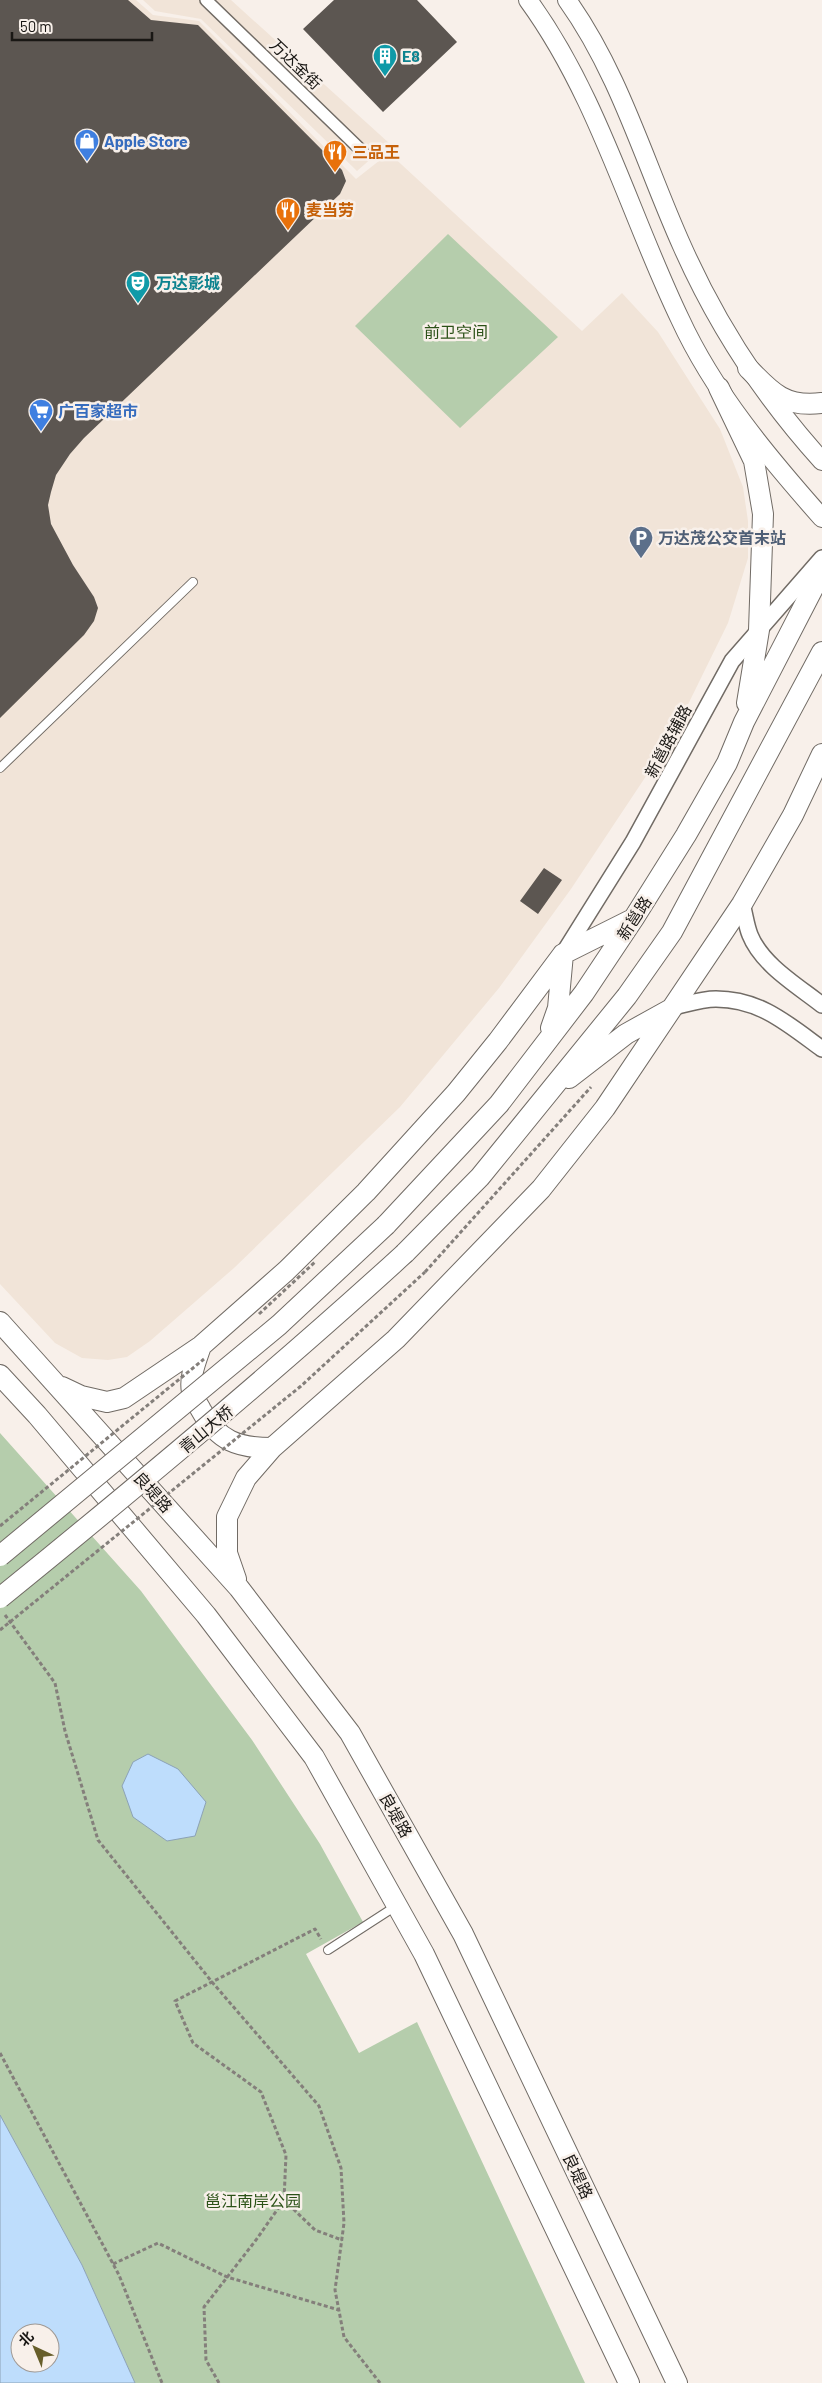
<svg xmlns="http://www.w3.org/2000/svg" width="822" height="2383" font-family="Barlow,'Noto Sans SC',sans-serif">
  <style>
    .built { fill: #f1e4d8 }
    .green { fill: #b5cdac }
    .water { fill: #beddfc; stroke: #8ca2b6; fill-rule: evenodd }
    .building { fill: #5c5651 }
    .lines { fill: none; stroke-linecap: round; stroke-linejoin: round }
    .service-casing { stroke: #716b65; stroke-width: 10 }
    .pedestrian-casing { stroke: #716b65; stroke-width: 14 }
    .minor-casing { stroke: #716b65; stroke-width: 18 }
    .tertiary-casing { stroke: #716b65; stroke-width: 20 }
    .secondary-casing { stroke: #716b65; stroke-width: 22 }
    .path { stroke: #847f7b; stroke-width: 3; stroke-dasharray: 4 2.5; stroke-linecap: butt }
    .service { stroke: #fff; stroke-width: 8 }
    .pedestrian { stroke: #fff; stroke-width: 11 }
    .minor { stroke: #fff; stroke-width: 15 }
    .tertiary { stroke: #fff; stroke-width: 18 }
    .secondary { stroke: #fff; stroke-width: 20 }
    .secondary-bridge-casing { stroke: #716b65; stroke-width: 22; stroke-linecap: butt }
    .path-bridge { stroke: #847f7b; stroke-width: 3; stroke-dasharray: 4 2.5; stroke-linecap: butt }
    .secondary-bridge { stroke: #fff; stroke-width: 20 }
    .labels { text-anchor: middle; stroke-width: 5; stroke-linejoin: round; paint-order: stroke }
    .culture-label { font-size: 16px; font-weight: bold; fill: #0d838f; stroke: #f8f0ea; text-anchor: start }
    .street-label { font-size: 16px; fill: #191714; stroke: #f8f0ea }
    .shop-label { font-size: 16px; font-weight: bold; fill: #366cbe; stroke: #f8f0ea; text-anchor: start }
    .food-label { font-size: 16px; font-weight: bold; fill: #c56008; stroke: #f8f0ea; text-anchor: start }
    .park-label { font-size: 16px; fill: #2b5117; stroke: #f8f0ea }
    .service-label { font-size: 16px; font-weight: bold; fill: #4e5e75; stroke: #f8f0ea; text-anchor: start }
  </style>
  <rect width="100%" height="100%" fill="#f8f0ea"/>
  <path class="built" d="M 0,0 L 136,0 L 153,15 L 199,21 L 356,179 L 389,153 L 582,331 L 622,293 L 658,332 L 720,429 L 743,487 L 748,521 L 748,558 L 728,623 L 672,737 L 571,889 L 499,988 L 400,1107 L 234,1268 L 150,1341 L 127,1357 L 108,1360 L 82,1358 L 55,1343 L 0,1284 Z
    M 143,0 L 231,0 L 389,143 L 357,171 L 201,19 L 155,11 Z"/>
  <path class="green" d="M 448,234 L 558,337 L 460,428 L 355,326 Z
    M 0,1433 L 141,1591 L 252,1740 L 320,1844 L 363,1922 L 306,1954 L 359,2053 L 417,2022 L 585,2383 L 135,2383 L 82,2265 L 0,2115 Z"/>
  <path class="water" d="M 148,1754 L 178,1769 L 206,1802 L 195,1836 L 167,1841 L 133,1817 L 122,1786 L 133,1762 Z
    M 0,2115 L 82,2265 L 135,2383 L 0,2383 ZM 20,2333 L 50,2333 L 50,2363 L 20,2363 Z"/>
  <path class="building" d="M 0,0 L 128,0 L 151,20 L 198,25 L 342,170 L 346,181 L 340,194 L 84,438 L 70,454 L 56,475 L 51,492 L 48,505 L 51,524 L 73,565 L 94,597 L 98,608 L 94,621 L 84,635 L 0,718 Z
    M 334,0 L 417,0 L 457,42 L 383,112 L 303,29 Z
    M 544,868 L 562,880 L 538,914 L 520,901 Z"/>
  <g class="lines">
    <defs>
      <path id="service" d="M 0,768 L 193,582
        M 328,1950 L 396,1906"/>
      <path id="pedestrian" d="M 206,0 L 363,152"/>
      <path id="minor" d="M 742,904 C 745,914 746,925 750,935 C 762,965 798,986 822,1005
        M 563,954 L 633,842 L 732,661 L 822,558
        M 674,1007 C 687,1004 702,999 716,999 C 760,999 788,1024 822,1049"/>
      <path id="tertiary" d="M 528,0 C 598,96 629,213 680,319 C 714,393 769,458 822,518
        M 567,0 C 620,74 645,164 682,246 C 717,325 764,397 822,461"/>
      <path id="secondary" d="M 748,368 C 771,392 785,408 822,403
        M 719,388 L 754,461 L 763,514 L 759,630 L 747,703
        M 551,1028 L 558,1008 L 563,954
        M 569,1078 L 626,1034 L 671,1009
        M 386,1225 L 499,1104 L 584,993 L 634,918 L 686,835 L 727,763 L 744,722 L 822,571
        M 405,1253 L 480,1177 L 627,996 L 672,932 L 822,652
        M 0,1322 L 239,1588 L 350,1733 L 463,1934 L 677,2383
        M 201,1346 C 196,1361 189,1377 192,1392 C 193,1398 198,1404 201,1410 C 218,1441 238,1448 272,1448
        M 0,1375 L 37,1415 L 206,1615 L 314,1757 L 424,1954 L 629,2383
        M 62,1387 L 81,1396 L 107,1402 L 124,1398 L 201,1346 L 286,1271 L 366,1192 L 456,1093 L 498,1041 L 563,954 L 633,919
        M 236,1579 L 227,1553 L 227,1517 L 246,1478 L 272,1448 L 396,1339 L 541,1189 L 605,1108 L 742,904 L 793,815 L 822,754"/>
    </defs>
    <use href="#service" class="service-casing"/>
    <use href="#pedestrian" class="pedestrian-casing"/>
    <use href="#minor" class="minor-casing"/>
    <use href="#tertiary" class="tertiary-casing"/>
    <use href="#secondary" class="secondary-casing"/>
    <path class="path" d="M 425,1272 L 591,1087
      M 5,1615 L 55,1683 L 65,1731 L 98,1840 L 212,1982 L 319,2106 L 341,2168 L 344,2223 L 335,2290 L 344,2337 L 380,2383
      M 0,2053 L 119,2275 L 162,2383
      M 284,2200 L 315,2230 L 342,2240
      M 113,2264 L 158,2243 L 227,2277 L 339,2310
      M 219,2383 L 206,2360 L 204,2307 L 256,2240 L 284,2200 L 286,2155 L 261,2092 L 193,2043 L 175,2001 L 315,1929 L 321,1939"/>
    <use href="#service" class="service"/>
    <use href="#pedestrian" class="pedestrian"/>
    <use href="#minor" class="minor"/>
    <use href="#tertiary" class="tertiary"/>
    <use href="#secondary" class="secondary"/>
    <defs>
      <path id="secondary-bridge" d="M 0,1556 L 279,1325 L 386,1225
        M 0,1598 C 138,1486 274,1373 405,1253"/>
    </defs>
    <use href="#secondary-bridge" class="secondary-bridge-casing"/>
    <path class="path-bridge" d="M 259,1314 L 315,1262
      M 0,1526 L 204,1359
      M 0,1630 L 301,1386 L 425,1272"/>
    <use href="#secondary-bridge" class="secondary-bridge"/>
  </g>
  <defs>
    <symbol id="building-pin" viewBox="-11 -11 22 30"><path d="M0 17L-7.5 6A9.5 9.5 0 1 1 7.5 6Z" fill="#0f9aa8" stroke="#f8f0ea"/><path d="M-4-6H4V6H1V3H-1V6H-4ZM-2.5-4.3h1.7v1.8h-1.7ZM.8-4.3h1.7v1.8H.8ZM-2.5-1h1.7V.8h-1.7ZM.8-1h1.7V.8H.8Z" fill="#fff"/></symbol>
    <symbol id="shop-pin" viewBox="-11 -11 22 30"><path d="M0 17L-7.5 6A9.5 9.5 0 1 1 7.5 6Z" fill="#3f7fe0" stroke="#f8f0ea"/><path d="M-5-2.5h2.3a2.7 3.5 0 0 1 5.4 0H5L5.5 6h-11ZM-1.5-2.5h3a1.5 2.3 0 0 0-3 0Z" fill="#fff"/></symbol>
    <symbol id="restaurant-pin" viewBox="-11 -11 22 30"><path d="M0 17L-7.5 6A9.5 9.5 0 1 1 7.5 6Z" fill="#e8710a" stroke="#f8f0ea"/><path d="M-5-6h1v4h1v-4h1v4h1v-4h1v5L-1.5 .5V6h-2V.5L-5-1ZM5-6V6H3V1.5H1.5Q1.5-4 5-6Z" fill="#fff"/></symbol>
    <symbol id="theatre-pin" viewBox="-11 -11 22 30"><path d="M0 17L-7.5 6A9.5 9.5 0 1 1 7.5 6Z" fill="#0f9aa8" stroke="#f8f0ea"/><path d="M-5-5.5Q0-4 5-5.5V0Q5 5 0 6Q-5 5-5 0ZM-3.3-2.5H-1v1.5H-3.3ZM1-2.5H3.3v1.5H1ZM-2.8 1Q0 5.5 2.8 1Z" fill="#fff"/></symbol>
    <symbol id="supermarket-pin" viewBox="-11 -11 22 30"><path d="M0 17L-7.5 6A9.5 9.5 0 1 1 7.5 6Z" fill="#3f7fe0" stroke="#f8f0ea"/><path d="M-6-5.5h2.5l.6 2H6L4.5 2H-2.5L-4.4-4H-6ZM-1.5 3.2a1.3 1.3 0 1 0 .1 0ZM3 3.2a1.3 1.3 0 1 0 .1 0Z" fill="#fff"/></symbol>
    <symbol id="parking-pin" viewBox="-11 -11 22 30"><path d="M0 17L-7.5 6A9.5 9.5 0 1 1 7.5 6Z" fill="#5c6f8a" stroke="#f8f0ea"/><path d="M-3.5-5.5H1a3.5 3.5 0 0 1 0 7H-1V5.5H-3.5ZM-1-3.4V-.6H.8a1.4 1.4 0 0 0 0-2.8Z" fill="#fff"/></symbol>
  </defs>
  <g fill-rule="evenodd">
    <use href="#building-pin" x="371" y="42" width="28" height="38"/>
    <use href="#shop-pin" x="73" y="127" width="28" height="38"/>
    <use href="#restaurant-pin" x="321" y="138" width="28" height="38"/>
    <use href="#restaurant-pin" x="274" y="196" width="28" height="38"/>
    <use href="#theatre-pin" x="124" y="269" width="28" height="38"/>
    <use href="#supermarket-pin" x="27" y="397" width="28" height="38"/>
    <use href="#parking-pin" x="627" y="524" width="28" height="38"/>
  </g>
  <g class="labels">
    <g class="culture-label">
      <text x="402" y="62">E8</text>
      <text x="156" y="289">万达影城</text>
    </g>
    <g class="street-label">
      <text transform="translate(296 64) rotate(44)" y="6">万达金街</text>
      <text transform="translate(668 741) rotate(-62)" y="6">新邕路辅路</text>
      <text transform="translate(634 918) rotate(-57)" y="6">新邕路</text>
      <text transform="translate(206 1429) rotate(-40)" y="6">青山大桥</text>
      <text transform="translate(153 1492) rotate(48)" y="6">良堤路</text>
      <text transform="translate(396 1815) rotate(61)" y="6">良堤路</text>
      <text transform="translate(578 2176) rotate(65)" y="6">良堤路</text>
    </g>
    <g class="shop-label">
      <text x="104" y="147">Apple Store</text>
      <text x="58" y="417">广百家超市</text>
    </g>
    <g class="food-label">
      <text x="352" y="158">三品王</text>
      <text x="306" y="216">麦当劳</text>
    </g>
    <g class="park-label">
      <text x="456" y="338">前卫空间</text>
      <text x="253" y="2207">邕江南岸公园</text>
    </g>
    <g class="service-label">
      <text x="658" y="544">万达茂公交首末站</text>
    </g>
  </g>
  <g transform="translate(35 2348) rotate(316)"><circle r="24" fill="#f8f0ea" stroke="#9f9994"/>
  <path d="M0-4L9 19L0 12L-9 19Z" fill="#675e2a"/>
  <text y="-8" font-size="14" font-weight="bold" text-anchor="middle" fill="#191714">北</text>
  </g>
  <path d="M12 32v8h140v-8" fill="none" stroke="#191714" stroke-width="2.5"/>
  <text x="20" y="32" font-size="15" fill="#191714" stroke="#f8f0ea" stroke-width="4" paint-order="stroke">50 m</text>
</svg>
